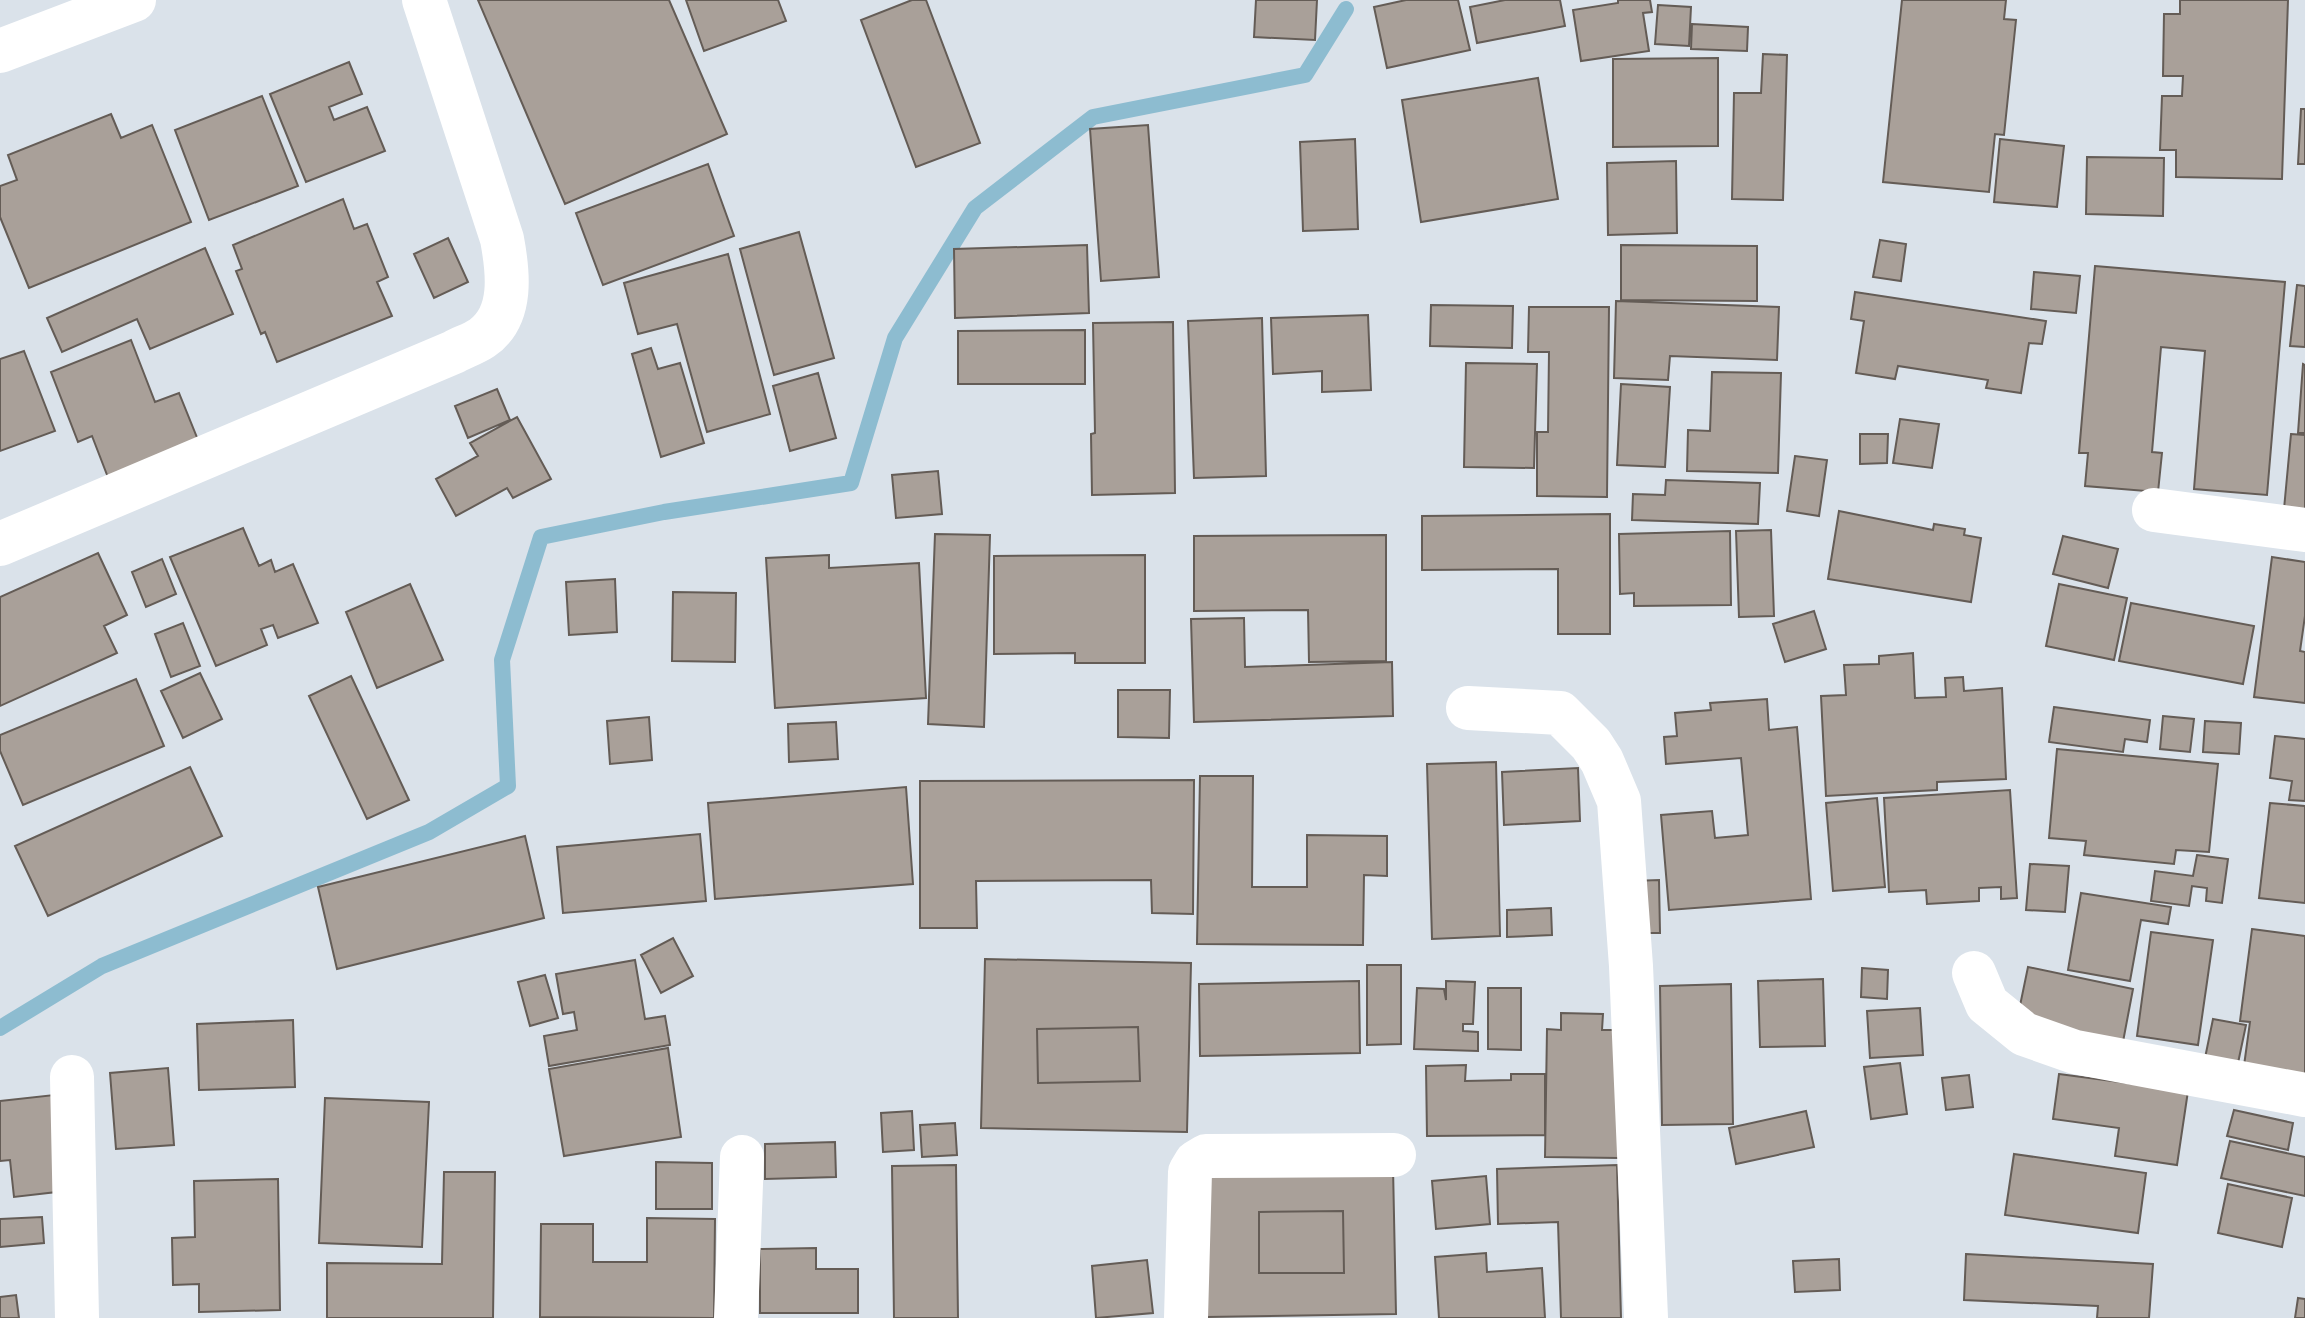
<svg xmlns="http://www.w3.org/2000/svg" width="2305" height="1318" font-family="'IBM Plex Sans',sans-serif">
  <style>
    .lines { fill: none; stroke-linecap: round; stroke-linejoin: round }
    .stream { stroke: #8dbcd0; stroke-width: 16 }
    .building { fill: #a9a099; stroke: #645c56; stroke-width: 2; fill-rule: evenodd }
    .street { stroke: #fff; stroke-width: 44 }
  </style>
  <rect width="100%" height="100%" fill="#dae2ea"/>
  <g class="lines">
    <path class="stream" d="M 0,1028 L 102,966 L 429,832 L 508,786 L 502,660 L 541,537 L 664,512 L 851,483 L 895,338 L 975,208 L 1093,117 L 1305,75 L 1346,9"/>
  </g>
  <path class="building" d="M 478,0 L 669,0 L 727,134 L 565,204 Z
    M 686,0 L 778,0 L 786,21 L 704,51 Z
    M 912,0 L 926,0 L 980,143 L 916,167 L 861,20 Z
    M 1256,0 L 1317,0 L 1315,40 L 1254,37 Z
    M 1406,0 L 1458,0 L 1470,50 L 1387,68 L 1374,7 Z
    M 1505,0 L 1560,0 L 1565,26 L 1477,43 L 1470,7 Z
    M 1618,0 L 1650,0 L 1652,12 L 1643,13 L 1649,51 L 1581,61 L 1573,10 L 1618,3 Z
    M 1902,0 L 2006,0 L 2004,19 L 2016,20 L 2004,135 L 1995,134 L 1989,192 L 1883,182 Z
    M 2180,0 L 2288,0 L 2282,179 L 2176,177 L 2176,150 L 2160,150 L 2162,96 L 2182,96 L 2183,76 L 2163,76 L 2164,14 L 2180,14 Z
    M 1658,5 L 1691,7 L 1689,46 L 1655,44 Z
    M 1692,24 L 1748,27 L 1747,51 L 1691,49 Z
    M 1763,54 L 1787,55 L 1783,200 L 1732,199 L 1734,93 L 1761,93 Z
    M 1718,58 L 1718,146 L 1613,147 L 1613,59 Z
    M 349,62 L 362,94 L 329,107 L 334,120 L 367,107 L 385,151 L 306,182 L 270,94 Z
    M 1538,78 L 1558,199 L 1421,222 L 1402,100 Z
    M 262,96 L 298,186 L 209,220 L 175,130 Z
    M 2301,109 L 2305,109 L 2305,164 L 2298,164 Z
    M 111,114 L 121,138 L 152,125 L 191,222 L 29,288 L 0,217 L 0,186 L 17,180 L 8,155 Z
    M 1148,125 L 1159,277 L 1101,281 L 1090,129 Z
    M 1355,139 L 1358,229 L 1303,231 L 1300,142 Z
    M 2000,139 L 2064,146 L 2057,207 L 1994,202 Z
    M 2087,157 L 2164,158 L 2163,216 L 2086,214 Z
    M 1676,161 L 1677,233 L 1608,235 L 1607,163 Z
    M 708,164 L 734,236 L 603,285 L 576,213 Z
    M 343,199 L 354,229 L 367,224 L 388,277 L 377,282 L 392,316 L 277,362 L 265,332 L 261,334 L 236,271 L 242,269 L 233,245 Z
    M 799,232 L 834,358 L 774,375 L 740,249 Z
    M 448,238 L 468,282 L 434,298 L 414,254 Z
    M 1880,240 L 1906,244 L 1901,281 L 1873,277 Z
    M 1087,245 L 1089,313 L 955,318 L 954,249 Z
    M 1621,245 L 1757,246 L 1757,301 L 1621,300 Z
    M 205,248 L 233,314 L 150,349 L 137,319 L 62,352 L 47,318 Z
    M 728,254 L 770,414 L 707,432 L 677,324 L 638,334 L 624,283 Z
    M 2095,266 L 2285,282 L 2267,495 L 2194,489 L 2205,351 L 2161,347 L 2152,452 L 2162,453 L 2158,492 L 2085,486 L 2088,453 L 2079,453 Z
    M 2034,272 L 2080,276 L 2076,313 L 2031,309 Z
    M 2297,285 L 2305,286 L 2305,347 L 2290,346 Z
    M 1855,292 L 2046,321 L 2042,344 L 2029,343 L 2021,393 L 1986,388 L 1988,380 L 1898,366 L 1895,379 L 1856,373 L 1864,321 L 1851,319 Z
    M 1616,301 L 1779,307 L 1777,360 L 1670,356 L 1668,380 L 1614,378 Z
    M 1431,305 L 1513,306 L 1512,348 L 1430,346 Z
    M 1529,307 L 1609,307 L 1607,497 L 1537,496 L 1537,432 L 1548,432 L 1549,352 L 1528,352 Z
    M 1368,315 L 1371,390 L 1322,392 L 1322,371 L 1273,374 L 1271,318 Z
    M 1262,318 L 1266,476 L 1194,478 L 1188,321 Z
    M 1173,322 L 1175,493 L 1092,495 L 1091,434 L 1095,433 L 1093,323 Z
    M 1085,330 L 1085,384 L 958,384 L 958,331 Z
    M 131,340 L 155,402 L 179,393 L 200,445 L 109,480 L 92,436 L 78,442 L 51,372 Z
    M 651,348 L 658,369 L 680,363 L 704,443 L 661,457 L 632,354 Z
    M 24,351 L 55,431 L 0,451 L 0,359 Z
    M 1466,363 L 1537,364 L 1534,468 L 1464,467 Z
    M 2303,364 L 2305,365 L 2305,433 L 2298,433 Z
    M 1712,372 L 1781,373 L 1778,473 L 1687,471 L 1688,430 L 1710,431 Z
    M 818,373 L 836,438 L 790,451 L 773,386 Z
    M 1621,384 L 1670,387 L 1665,467 L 1617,465 Z
    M 497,389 L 510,420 L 468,438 L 455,406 Z
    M 517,417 L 551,479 L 513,498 L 507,488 L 456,516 L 436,479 L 478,456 L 470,443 Z
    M 1900,419 L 1939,424 L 1932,468 L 1893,463 Z
    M 1860,434 L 1888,434 L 1887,463 L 1860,464 Z
    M 2291,434 L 2305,435 L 2305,510 L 2284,509 Z
    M 1795,456 L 1827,460 L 1819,516 L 1787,511 Z
    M 938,471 L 942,514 L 896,518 L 892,475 Z
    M 1666,480 L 1760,483 L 1758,524 L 1632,520 L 1633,494 L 1665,495 Z
    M 1839,511 L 1933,530 L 1934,524 L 1965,529 L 1964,535 L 1981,538 L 1971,602 L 1828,579 Z
    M 1610,514 L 1610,634 L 1558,634 L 1558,569 L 1422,570 L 1422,516 Z
    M 243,528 L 259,566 L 271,560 L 275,572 L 293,564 L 318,623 L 278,638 L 273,625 L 261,629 L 267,645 L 216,666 L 170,557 Z
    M 1771,530 L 1774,616 L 1739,617 L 1736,531 Z
    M 1730,531 L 1731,605 L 1634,606 L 1634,593 L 1620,594 L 1619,534 Z
    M 935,534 L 990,535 L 984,727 L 928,724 Z
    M 1386,535 L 1386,661 L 1309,662 L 1308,610 L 1194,611 L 1194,536 Z
    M 2063,536 L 2118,549 L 2108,588 L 2053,574 Z
    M 98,553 L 127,615 L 104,626 L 117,653 L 0,706 L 0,597 Z
    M 829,555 L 829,568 L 919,563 L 926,698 L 775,708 L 766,558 Z
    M 1145,555 L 1145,663 L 1075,663 L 1075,653 L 994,654 L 994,556 Z
    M 2272,557 L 2305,562 L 2305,616 L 2300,651 L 2305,652 L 2305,703 L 2254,697 Z
    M 162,559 L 176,594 L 146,607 L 132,572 Z
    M 615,579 L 617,632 L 569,635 L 566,582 Z
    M 410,584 L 443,660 L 377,688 L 346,612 Z
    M 2059,584 L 2127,598 L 2114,660 L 2046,646 Z
    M 673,592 L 736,593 L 735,662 L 672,661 Z
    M 2131,603 L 2254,626 L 2243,684 L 2119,661 Z
    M 1814,611 L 1826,649 L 1785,662 L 1773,624 Z
    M 1244,618 L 1245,667 L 1392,662 L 1393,716 L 1194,722 L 1191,619 Z
    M 183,623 L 200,666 L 171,677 L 155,634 Z
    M 1913,653 L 1915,698 L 1946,697 L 1945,678 L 1963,677 L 1964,691 L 2002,688 L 2006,779 L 1937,782 L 1937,790 L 1826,796 L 1821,696 L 1846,695 L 1844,665 L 1879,664 L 1879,656 Z
    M 200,673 L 222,719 L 183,738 L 161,691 Z
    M 351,676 L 409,800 L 367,819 L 309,696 Z
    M 136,679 L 164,746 L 23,805 L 0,751 L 0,735 Z
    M 1118,690 L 1170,690 L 1169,738 L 1118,737 Z
    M 1767,699 L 1769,730 L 1797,727 L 1811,899 L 1669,910 L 1661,815 L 1712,811 L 1715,838 L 1748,835 L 1741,758 L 1666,764 L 1664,737 L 1677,736 L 1675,713 L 1711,710 L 1710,703 Z
    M 2054,707 L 2150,720 L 2147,742 L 2125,739 L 2123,752 L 2049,742 Z
    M 2163,716 L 2194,719 L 2190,752 L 2160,749 Z
    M 649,717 L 652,760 L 610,764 L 607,721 Z
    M 2205,721 L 2241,723 L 2239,754 L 2203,752 Z
    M 836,722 L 838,759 L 789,762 L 788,724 Z
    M 2275,736 L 2305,739 L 2305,801 L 2289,800 L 2292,781 L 2270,778 Z
    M 2057,749 L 2218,764 L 2209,852 L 2176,850 L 2174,864 L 2084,855 L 2086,841 L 2049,838 Z
    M 1496,762 L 1500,936 L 1432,939 L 1427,764 Z
    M 190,767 L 222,836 L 48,916 L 15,846 Z
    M 1578,768 L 1580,821 L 1504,825 L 1502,772 Z
    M 1200,776 L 1253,776 L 1252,887 L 1307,887 L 1307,835 L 1387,836 L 1387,876 L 1364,875 L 1363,945 L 1197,944 Z
    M 1194,780 L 1193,914 L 1152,913 L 1151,880 L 976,881 L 977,928 L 920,928 L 920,781 Z
    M 906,787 L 913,884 L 715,899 L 708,803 Z
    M 2010,790 L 2017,898 L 2001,899 L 2001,887 L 1979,888 L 1979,901 L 1927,904 L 1926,890 L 1889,892 L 1884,798 Z
    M 1877,798 L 1885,887 L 1833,891 L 1826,803 Z
    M 2270,803 L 2305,806 L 2305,903 L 2259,898 Z
    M 700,834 L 706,901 L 563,913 L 557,847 Z
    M 525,836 L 544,918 L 337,969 L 318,887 Z
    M 2197,855 L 2228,859 L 2222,903 L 2206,901 L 2207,888 L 2192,886 L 2189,906 L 2151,901 L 2155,871 L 2193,876 Z
    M 2030,864 L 2069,866 L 2065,912 L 2026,910 Z
    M 1659,880 L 1660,933 L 1633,933 L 1632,881 Z
    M 2081,893 L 2171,907 L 2168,924 L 2141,920 L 2130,981 L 2068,970 Z
    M 1551,908 L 1552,935 L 1507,937 L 1507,910 Z
    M 2252,929 L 2305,936 L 2305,1081 L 2243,1073 L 2250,1022 L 2240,1021 Z
    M 2151,932 L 2213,940 L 2198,1045 L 2137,1036 Z
    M 673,938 L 693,976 L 661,993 L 641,955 Z
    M 985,959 L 1191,963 L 1187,1132 L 981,1128 ZM 1138,1027 L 1140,1081 L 1038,1083 L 1037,1029 Z
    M 635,960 L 645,1019 L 665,1016 L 670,1045 L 549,1066 L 544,1036 L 577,1030 L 574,1012 L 563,1014 L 556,974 Z
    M 1367,965 L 1401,965 L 1401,1044 L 1367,1045 Z
    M 2028,967 L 2133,989 L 2122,1047 L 2016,1025 Z
    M 1862,968 L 1888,970 L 1887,999 L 1861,997 Z
    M 545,975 L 558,1018 L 530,1026 L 518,982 Z
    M 1823,979 L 1825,1046 L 1760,1047 L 1758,981 Z
    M 1359,981 L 1360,1053 L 1200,1056 L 1199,984 Z
    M 1446,981 L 1475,982 L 1473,1024 L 1463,1024 L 1463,1031 L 1478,1032 L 1478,1051 L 1414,1049 L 1417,988 L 1444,989 L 1446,1000 Z
    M 1731,984 L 1733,1124 L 1662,1125 L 1660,986 Z
    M 1488,988 L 1521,988 L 1521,1050 L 1488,1049 Z
    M 1920,1008 L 1923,1055 L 1870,1058 L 1867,1011 Z
    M 1561,1013 L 1603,1014 L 1602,1030 L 1620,1030 L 1619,1158 L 1545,1157 L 1547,1029 L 1561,1030 Z
    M 2213,1019 L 2246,1025 L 2238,1063 L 2205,1058 Z
    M 293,1020 L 295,1087 L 199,1090 L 197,1024 Z
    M 1138,1027 L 1140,1081 L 1038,1083 L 1037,1029 Z
    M 668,1048 L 681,1137 L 564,1156 L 549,1069 Z
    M 1900,1063 L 1907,1114 L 1871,1119 L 1864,1067 Z
    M 1466,1065 L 1465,1081 L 1511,1080 L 1511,1074 L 1545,1074 L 1545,1135 L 1427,1136 L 1426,1066 Z
    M 168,1068 L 174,1145 L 116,1149 L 110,1073 Z
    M 2059,1074 L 2188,1091 L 2177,1165 L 2115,1156 L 2119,1128 L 2053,1119 Z
    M 1969,1075 L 1973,1107 L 1946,1110 L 1942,1078 Z
    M 54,1095 L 65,1191 L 14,1197 L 10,1160 L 0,1161 L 0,1101 Z
    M 325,1098 L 429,1102 L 422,1247 L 319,1243 Z
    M 2234,1110 L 2293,1123 L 2288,1150 L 2227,1136 Z
    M 912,1111 L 914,1150 L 883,1152 L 881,1113 Z
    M 1806,1111 L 1814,1147 L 1736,1164 L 1729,1128 Z
    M 955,1123 L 957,1155 L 922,1157 L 920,1125 Z
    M 2230,1141 L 2305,1157 L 2305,1196 L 2221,1178 Z
    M 835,1142 L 836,1177 L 765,1179 L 765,1144 Z
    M 2014,1154 L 2146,1173 L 2138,1233 L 2005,1215 Z
    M 656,1162 L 712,1163 L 712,1209 L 656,1209 Z
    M 956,1165 L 958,1318 L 894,1318 L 892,1166 Z
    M 1617,1165 L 1621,1318 L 1561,1318 L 1558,1222 L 1498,1224 L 1497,1169 Z
    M 1393,1167 L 1396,1314 L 1206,1317 L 1203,1171 ZM 1343,1211 L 1344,1273 L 1259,1273 L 1259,1212 Z
    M 444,1172 L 495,1172 L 493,1318 L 327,1318 L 327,1263 L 442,1264 Z
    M 1486,1176 L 1490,1224 L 1436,1229 L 1432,1181 Z
    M 278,1179 L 280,1310 L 199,1312 L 199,1284 L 173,1285 L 172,1238 L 195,1237 L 194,1181 Z
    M 2228,1184 L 2292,1198 L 2282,1247 L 2218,1233 Z
    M 1343,1211 L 1344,1273 L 1259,1273 L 1259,1212 Z
    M 42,1217 L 44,1243 L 0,1247 L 0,1219 Z
    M 647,1218 L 715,1219 L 714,1318 L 540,1317 L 541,1224 L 593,1224 L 593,1262 L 647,1262 Z
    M 816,1248 L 816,1269 L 858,1269 L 858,1313 L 760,1313 L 760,1249 Z
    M 1486,1253 L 1487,1272 L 1542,1268 L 1545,1318 L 1439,1318 L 1435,1257 Z
    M 1966,1254 L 2153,1264 L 2149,1318 L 2097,1318 L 2098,1306 L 1964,1300 Z
    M 1839,1259 L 1840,1290 L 1795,1292 L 1793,1261 Z
    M 1147,1260 L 1153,1313 L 1096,1318 L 1092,1266 Z
    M 16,1295 L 19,1318 L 0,1318 L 0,1297 Z
    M 2298,1298 L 2305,1299 L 2305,1318 L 2295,1318 Z"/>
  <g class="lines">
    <path class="street" d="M 0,51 L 134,0
      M 2154,510 L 2305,530
      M 0,544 L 454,352 C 463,347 473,344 482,338 C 514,316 508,271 502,239 L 424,0
      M 1468,708 L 1560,713 L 1591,744 L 1602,761 L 1619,801 L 1631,966 L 1646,1318
      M 1974,973 L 1987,1004 L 2024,1034 L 2075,1052 L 2305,1095
      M 72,1077 L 77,1318
      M 736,1318 L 742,1157
      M 1186,1318 L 1190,1172 L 1196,1162 L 1206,1156 L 1394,1155"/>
  </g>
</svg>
